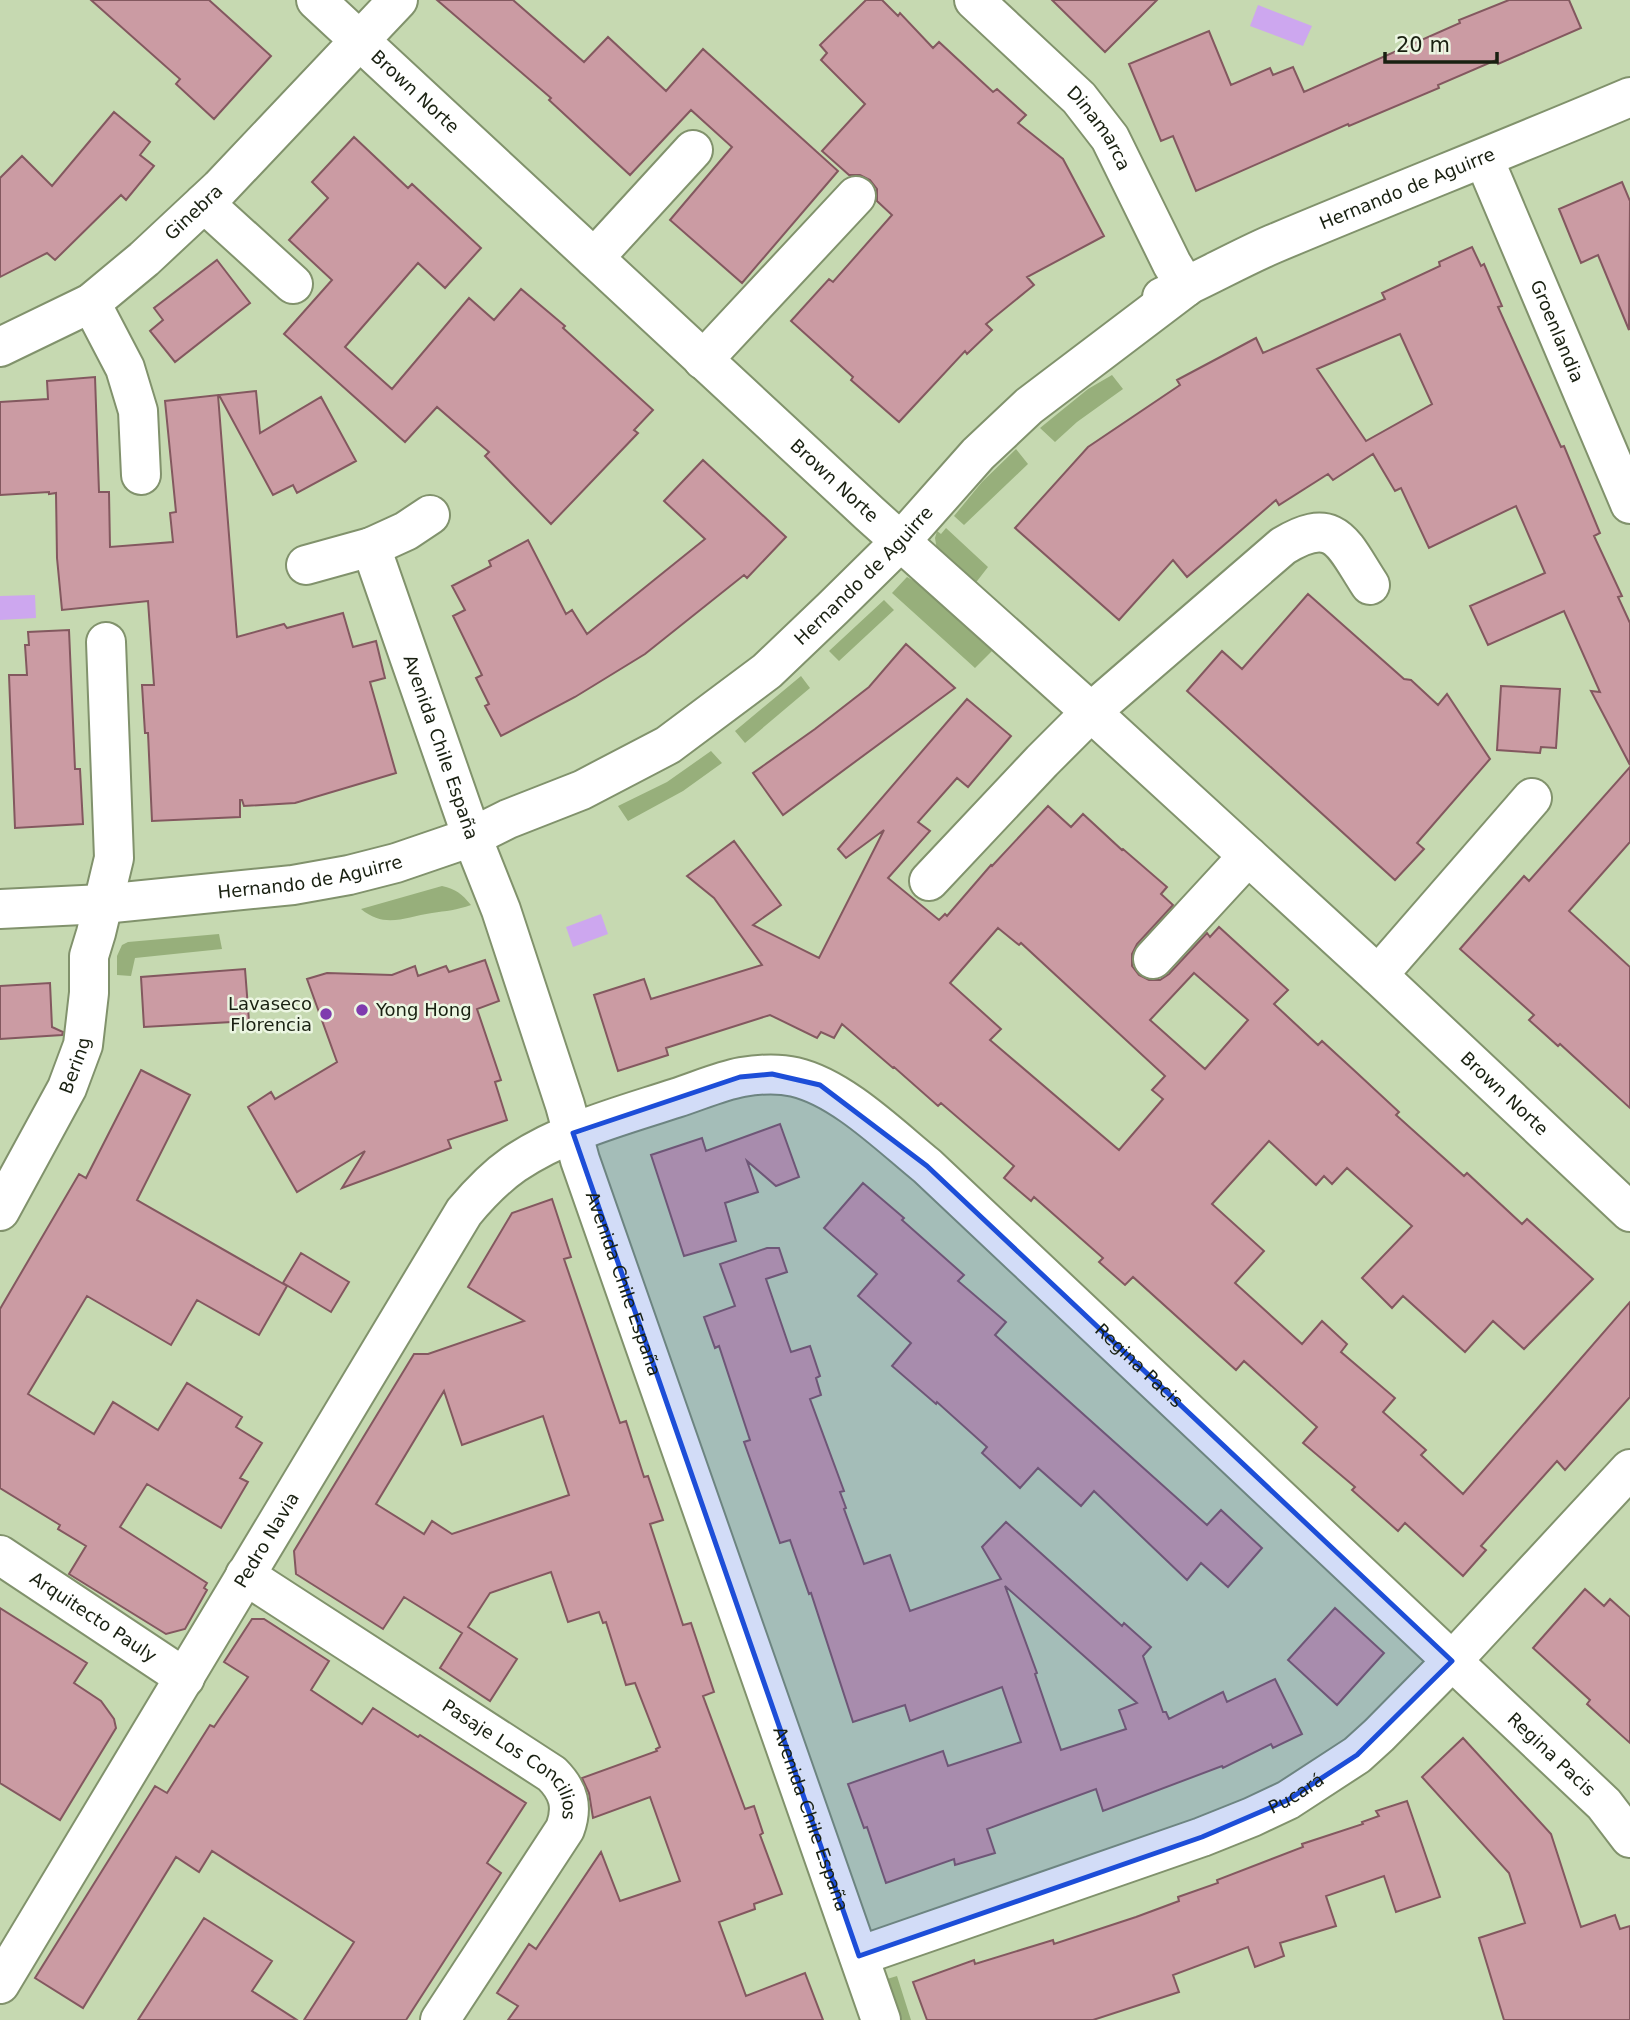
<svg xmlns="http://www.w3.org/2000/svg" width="1630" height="2020" font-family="'DejaVu Sans',sans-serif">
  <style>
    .green { fill: #97af7b }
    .water { fill: #cda7ef }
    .building { fill: #cb9ba3; stroke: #83585f; stroke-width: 2; fill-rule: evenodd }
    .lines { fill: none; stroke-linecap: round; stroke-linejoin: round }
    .minor-casing { stroke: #81926c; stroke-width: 42 }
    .minor { stroke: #fff; stroke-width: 38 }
    .marked { fill: #1d4ed8; fill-opacity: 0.2; stroke: #1d4ed8; stroke-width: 5; stroke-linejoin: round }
    .poi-dot { fill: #7f3bae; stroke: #ecf6e2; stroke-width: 2.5 }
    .labels { text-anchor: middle; stroke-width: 5; stroke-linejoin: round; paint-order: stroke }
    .street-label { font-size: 18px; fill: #192011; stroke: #ecf6e2 }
    .poi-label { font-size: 18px; fill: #192011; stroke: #ecf6e2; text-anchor: end }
  </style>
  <rect width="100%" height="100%" fill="#c6d9b1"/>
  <path class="green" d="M 1112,375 L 1123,389 L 1077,422 L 1055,442 L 1040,428 L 1088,389 Z
    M 1016,449 L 1028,464 L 964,525 L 954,516 L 982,482 Z
    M 946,528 L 988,567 L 974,585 L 937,550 L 935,538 L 937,531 L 941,534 Z
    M 907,577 L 916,582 L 992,651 L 975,668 L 892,593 Z
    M 884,600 L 894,610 L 839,661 L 829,651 Z
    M 801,676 L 810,688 L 745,743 L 735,731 Z
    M 711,751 L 722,763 L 683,791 L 628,821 L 618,806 L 667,782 Z
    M 442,886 C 456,889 462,894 471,905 C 457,910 446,911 432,913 C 405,917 385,929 361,909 Z
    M 219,934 L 222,949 L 135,958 L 131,976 L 117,975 L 117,956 L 122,945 L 128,942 Z
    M 897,1976 L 911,2020 L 899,2020 L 887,1985 L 887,1979 Z"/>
  <path class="water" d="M 1258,5 L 1312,26 L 1303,46 L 1250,26 Z
    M 35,595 L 36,618 L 0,620 L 0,596 Z
    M 601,914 L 608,934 L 573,947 L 566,927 Z"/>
  <path class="building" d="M 91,0 L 209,0 L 271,56 L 214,119 L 176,84 L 180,79 Z
    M 437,0 L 513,0 L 584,62 L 608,37 L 666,91 L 703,49 L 838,171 L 742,283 L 670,220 L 732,147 L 691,110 L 630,175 L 549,100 L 551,98 Z
    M 866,0 L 882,0 L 898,16 L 900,13 L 933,48 L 939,42 L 993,92 L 997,89 L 1026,115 L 1018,123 L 1063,159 L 1104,236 L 1027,277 L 1034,285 L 986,324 L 992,330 L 967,354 L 965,351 L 899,422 L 851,380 L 853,377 L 791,321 L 829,279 L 833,282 L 892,215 L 877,201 L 877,189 L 870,180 L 860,175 L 849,175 L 822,151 L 865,104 L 821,60 L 827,53 L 820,45 Z
    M 1052,0 L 1157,0 L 1105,52 Z
    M 1509,0 L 1569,0 L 1581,28 L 1498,64 L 1496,60 L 1438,85 L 1439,88 L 1349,126 L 1348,124 L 1196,191 L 1173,136 L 1161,141 L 1129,64 L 1209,31 L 1231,85 L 1270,68 L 1273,75 L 1293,67 L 1304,92 L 1460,23 L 1459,20 Z
    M 114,112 L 150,142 L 140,155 L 154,166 L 126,200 L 121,195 L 55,260 L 47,253 L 0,277 L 0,178 L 22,156 L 52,186 Z
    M 354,137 L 408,188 L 412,184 L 481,248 L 445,288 L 418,263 L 345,347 L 392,389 L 469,298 L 494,320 L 521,289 L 565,326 L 563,328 L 653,410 L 634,430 L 638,433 L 551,524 L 485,456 L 489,452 L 437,407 L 405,442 L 284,334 L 332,280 L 289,240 L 328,198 L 312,182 Z
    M 1622,182 L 1630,201 L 1629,330 L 1598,255 L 1581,263 L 1559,209 Z
    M 1472,247 L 1481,266 L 1484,264 L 1502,306 L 1498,307 L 1561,447 L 1564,446 L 1600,533 L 1594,536 L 1622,596 L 1618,597 L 1630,623 L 1630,765 L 1591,691 L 1600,692 L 1564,611 L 1488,645 L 1470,606 L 1545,573 L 1516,506 L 1429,548 L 1401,488 L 1395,491 L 1373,454 L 1333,480 L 1328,474 L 1279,505 L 1276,500 L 1187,577 L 1173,560 L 1119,620 L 1015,528 L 1088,447 L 1180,385 L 1177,380 L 1256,338 L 1263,353 L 1385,299 L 1382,293 L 1440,266 L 1439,262 ZM 1400,334 L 1432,404 L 1366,441 L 1317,369 Z
    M 217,260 L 250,303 L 175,362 L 150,331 L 163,320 L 154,308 Z
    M 95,377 L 99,492 L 109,492 L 110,547 L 173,542 L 170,513 L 176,512 L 165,401 L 218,395 L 237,637 L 284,624 L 287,628 L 343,613 L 353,647 L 376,641 L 385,678 L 370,682 L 396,773 L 295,803 L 244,806 L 242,800 L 240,800 L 240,817 L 152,821 L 148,733 L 145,733 L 142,685 L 154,685 L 148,601 L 62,610 L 57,558 L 56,493 L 49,494 L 49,492 L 0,495 L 0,402 L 48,399 L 47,381 Z
    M 256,391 L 260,433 L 321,397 L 356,461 L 297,493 L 293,485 L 273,495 L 219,395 Z
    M 703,460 L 786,537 L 747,578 L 744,575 L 645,654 L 575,697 L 501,736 L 485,706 L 489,704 L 476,678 L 482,675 L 453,616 L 465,610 L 452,586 L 491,566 L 489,561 L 528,540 L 566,614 L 572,610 L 587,634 L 705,539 L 664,501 Z
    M 1308,594 L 1404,679 L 1411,680 L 1438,705 L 1447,694 L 1490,759 L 1417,843 L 1424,849 L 1395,880 L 1187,691 L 1222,651 L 1242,669 Z
    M 69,630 L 75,769 L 80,769 L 83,824 L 15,828 L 9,675 L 27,675 L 25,645 L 29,645 L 28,632 Z
    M 906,644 L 955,688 L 783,815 L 753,773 L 815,729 L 869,687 Z
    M 1501,686 L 1560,689 L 1556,748 L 1541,747 L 1540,753 L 1497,750 Z
    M 967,699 L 1011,736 L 968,787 L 957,778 L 918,822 L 930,831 L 888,878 L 939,920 L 945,914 L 947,916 L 991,865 L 992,866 L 1048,806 L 1071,827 L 1083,814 L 1122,850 L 1123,849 L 1167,887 L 1161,894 L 1173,905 L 1137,944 L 1132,954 L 1132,966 L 1139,975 L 1149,980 L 1160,980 L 1169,974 L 1207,933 L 1210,937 L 1219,927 L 1288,990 L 1274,1004 L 1318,1045 L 1322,1041 L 1357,1073 L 1399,1112 L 1396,1115 L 1464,1176 L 1467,1173 L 1522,1224 L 1527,1219 L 1593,1279 L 1524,1349 L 1493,1321 L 1465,1352 L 1403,1296 L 1392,1308 L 1362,1278 L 1412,1226 L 1347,1168 L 1332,1184 L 1324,1176 L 1316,1185 L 1269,1141 L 1212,1204 L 1264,1251 L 1235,1283 L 1302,1344 L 1322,1321 L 1347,1344 L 1341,1352 L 1395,1398 L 1383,1412 L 1426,1450 L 1421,1455 L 1463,1494 L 1630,1302 L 1630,1397 L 1565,1470 L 1557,1461 L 1481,1546 L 1486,1550 L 1463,1576 L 1405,1523 L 1398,1531 L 1352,1490 L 1355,1487 L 1303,1443 L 1317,1427 L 1244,1361 L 1236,1370 L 1133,1277 L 1125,1285 L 1099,1262 L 1103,1258 L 1034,1197 L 1031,1201 L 1004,1178 L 1014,1166 L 941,1103 L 938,1106 L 894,1067 L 893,1068 L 842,1024 L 834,1038 L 821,1032 L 817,1038 L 770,1015 L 666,1048 L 668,1055 L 618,1071 L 594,995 L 644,979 L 651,999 L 762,965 L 714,898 L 687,876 L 734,841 L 781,905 L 753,925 L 819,958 L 884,830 L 846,858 L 838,849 ZM 998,928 L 1019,945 L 1021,943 L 1165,1076 L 1152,1090 L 1163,1099 L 1119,1150 L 990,1040 L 1001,1029 L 950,983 ZM 1194,973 L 1248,1020 L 1205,1069 L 1150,1020 Z
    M 1630,767 L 1630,842 L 1569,911 L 1630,967 L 1630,1108 L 1560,1044 L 1558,1046 L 1529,1020 L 1534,1015 L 1460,949 L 1524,876 L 1529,881 Z
    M 485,960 L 499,1001 L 477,1009 L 501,1080 L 495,1082 L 507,1120 L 448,1140 L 451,1148 L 342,1188 L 365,1151 L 297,1192 L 248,1107 L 271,1092 L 275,1099 L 337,1062 L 307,979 L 327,973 L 392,975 L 415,966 L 418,976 L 446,966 L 449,972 Z
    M 245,969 L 249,1021 L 144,1027 L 141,977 Z
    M 50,983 L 52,1027 L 63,1032 L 62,1035 L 0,1039 L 0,986 Z
    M 141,1070 L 190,1095 L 137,1200 L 287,1286 L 259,1335 L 197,1300 L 171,1345 L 87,1296 L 28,1394 L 94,1434 L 113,1402 L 158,1430 L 187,1383 L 242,1417 L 236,1427 L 262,1443 L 240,1478 L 248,1482 L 221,1528 L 147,1484 L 120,1527 L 207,1583 L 204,1588 L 207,1590 L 185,1629 L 166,1634 L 69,1574 L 86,1546 L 58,1529 L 60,1525 L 0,1488 L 0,1309 L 79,1174 L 86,1178 Z
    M 780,1124 L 799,1177 L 776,1186 L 747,1161 L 758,1192 L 725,1203 L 736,1241 L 684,1256 L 651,1155 L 702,1138 L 706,1151 Z
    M 863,1183 L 904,1218 L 902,1220 L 964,1275 L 958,1281 L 1006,1322 L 995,1335 L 1207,1525 L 1221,1510 L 1262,1548 L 1228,1587 L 1201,1563 L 1187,1580 L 1094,1491 L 1081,1506 L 1038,1468 L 1020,1488 L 982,1453 L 987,1447 L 937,1402 L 936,1404 L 892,1366 L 911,1343 L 858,1296 L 877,1274 L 824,1228 Z
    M 552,1199 L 571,1257 L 564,1259 L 620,1423 L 626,1421 L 644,1477 L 648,1476 L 663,1520 L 650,1524 L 683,1625 L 691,1623 L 714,1692 L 703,1696 L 745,1809 L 754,1806 L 763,1833 L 760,1835 L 782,1894 L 754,1904 L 755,1909 L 719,1922 L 746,1996 L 805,1973 L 823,2020 L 508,2020 L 518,2006 L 497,1993 L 529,1944 L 536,1949 L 601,1852 L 620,1901 L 680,1881 L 650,1797 L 593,1818 L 589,1793 L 582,1778 L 657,1751 L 656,1749 L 660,1747 L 635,1683 L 626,1685 L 606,1622 L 603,1623 L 599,1612 L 568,1622 L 551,1572 L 490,1593 L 468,1627 L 517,1659 L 490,1701 L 440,1668 L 462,1633 L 404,1597 L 383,1629 L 296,1574 L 294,1551 L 414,1354 L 428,1354 L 524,1321 L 468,1287 L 512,1213 ZM 444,1391 L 462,1445 L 543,1416 L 569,1495 L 452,1534 L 432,1521 L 424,1534 L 376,1504 Z
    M 767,1248 L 779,1248 L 787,1272 L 766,1279 L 791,1352 L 810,1346 L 820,1376 L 816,1378 L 821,1395 L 810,1399 L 844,1491 L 840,1492 L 846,1508 L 844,1509 L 864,1564 L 890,1555 L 910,1611 L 1001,1579 L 982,1547 L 1006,1522 L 1122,1626 L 1124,1623 L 1151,1647 L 1143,1656 L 1163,1712 L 1166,1712 L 1169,1719 L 1223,1692 L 1227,1702 L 1275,1679 L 1302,1734 L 1273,1748 L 1271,1744 L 1223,1768 L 1222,1766 L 1103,1811 L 1096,1789 L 987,1829 L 995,1853 L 955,1865 L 954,1859 L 886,1883 L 867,1827 L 864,1828 L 848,1784 L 943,1751 L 948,1766 L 1021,1742 L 1002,1687 L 910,1721 L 905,1705 L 853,1722 L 811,1593 L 809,1594 L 790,1540 L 780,1543 L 744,1442 L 750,1440 L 719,1346 L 715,1348 L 704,1317 L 735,1306 L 720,1264 ZM 1005,1586 L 1137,1703 L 1119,1710 L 1126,1729 L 1061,1750 L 1035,1674 L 1037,1673 Z
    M 301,1253 L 349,1282 L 331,1312 L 283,1283 Z
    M 1585,1589 L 1604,1606 L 1610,1599 L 1630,1617 L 1630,1743 L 1587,1704 L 1590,1700 L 1533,1648 Z
    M 0,1608 L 87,1663 L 74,1683 L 101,1701 L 114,1719 L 116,1728 L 60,1820 L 0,1783 Z
    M 1335,1608 L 1384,1653 L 1337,1705 L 1288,1660 Z
    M 252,1619 L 264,1619 L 329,1661 L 311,1690 L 362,1724 L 373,1708 L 418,1737 L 420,1735 L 526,1803 L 487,1863 L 501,1873 L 406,2020 L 304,2020 L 354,1942 L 212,1851 L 199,1872 L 176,1857 L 83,2008 L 35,1978 L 155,1786 L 167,1793 L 210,1725 L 214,1727 L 248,1677 L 224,1662 Z
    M 1463,1738 L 1551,1834 L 1581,1927 L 1615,1915 L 1620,1929 L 1630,1926 L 1630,2020 L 1504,2020 L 1479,1938 L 1525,1923 L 1509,1873 L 1422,1777 Z
    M 1407,1801 L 1440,1897 L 1396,1912 L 1384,1876 L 1326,1896 L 1336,1926 L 1280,1943 L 1284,1956 L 1255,1967 L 1248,1947 L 1173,1975 L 1179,1992 L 1093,2020 L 927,2020 L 913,1982 L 974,1960 L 975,1964 L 1053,1940 L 1054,1944 L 1136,1917 L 1179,1901 L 1178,1897 L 1218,1883 L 1217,1880 L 1303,1847 L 1302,1844 L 1363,1824 L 1362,1822 L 1379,1816 L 1376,1811 Z
    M 204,1918 L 272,1961 L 252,1991 L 297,2020 L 138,2020 Z"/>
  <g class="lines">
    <defs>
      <g id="minor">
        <path id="s1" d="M 316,0 L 870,514 L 1091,712 L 1378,975 L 1630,1212"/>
        <path id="s2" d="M 974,0 L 1079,98 L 1110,138 L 1172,264 L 1186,287"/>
        <path id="s3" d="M 1484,159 L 1630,504"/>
        <path d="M 204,203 L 293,284"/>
        <path d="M 594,258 L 693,150"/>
        <path id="s4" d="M 1162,297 C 1200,281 1236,260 1273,244 C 1392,194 1512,147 1630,97"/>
        <path d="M 91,303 L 125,368 L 138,411 L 141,475"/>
        <path id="s5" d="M 0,347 L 91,303 L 144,259 L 220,188 L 398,0"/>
        <path d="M 703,360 L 856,196"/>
        <path id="s6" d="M 371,547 L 472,837 L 501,910 L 565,1105 L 580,1160 L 881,2020"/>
        <path d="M 306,565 L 371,547 L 406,531 L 430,515"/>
        <path d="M 929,881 L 1042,761 L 1091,712 L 1283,546 C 1336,514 1343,544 1370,585"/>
        <path id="s7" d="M 0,909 L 103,904 L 293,885 L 349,875 L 396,863 L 472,837 L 508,819 L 582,790 L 668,745 L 767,671 L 833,608 L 900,542 L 978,454 L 1029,406 L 1186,287"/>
        <path d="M 1153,959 L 1248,856"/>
        <path d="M 1378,975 L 1532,798"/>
        <path id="s8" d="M 0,1211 L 67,1088 L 83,1045 L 89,993 L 89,956 L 96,933 L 114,858 L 106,642"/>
        <path id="s9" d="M 0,1555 L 185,1678"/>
        <path id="s10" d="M 245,1575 L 552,1774 C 569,1791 573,1807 565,1829 L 440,2020"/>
        <path id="s11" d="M 859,1956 L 1202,1837 L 1252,1817 L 1288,1800 L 1357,1755 L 1379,1735 L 1452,1661 L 1630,1469"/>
        <path id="s12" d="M 0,1984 L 464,1212 C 479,1194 494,1178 514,1164 C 563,1131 621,1116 676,1098 C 698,1091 720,1081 742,1077 C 760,1074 778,1073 795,1077 C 842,1088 890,1136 927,1166 L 1604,1804 L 1630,1838"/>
      </g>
    </defs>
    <use href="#minor" class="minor-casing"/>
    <use href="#minor" class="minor"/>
  </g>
  <path class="marked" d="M 772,1074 L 820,1085 L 927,1166 L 1452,1661 L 1357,1755 L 1288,1800 L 1202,1837 L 859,1956 L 573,1133 L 740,1077 Z"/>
  <g class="poi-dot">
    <circle cx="362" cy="1010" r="7"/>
    <circle cx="326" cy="1014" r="7"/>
  </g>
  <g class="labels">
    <g class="street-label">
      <text dy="6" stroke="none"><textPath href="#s1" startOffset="135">Brown Norte</textPath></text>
      <text dy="6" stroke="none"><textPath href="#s2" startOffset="180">Dinamarca</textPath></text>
      <text dy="6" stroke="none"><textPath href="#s4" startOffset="268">Hernando de Aguirre</textPath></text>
      <text dy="6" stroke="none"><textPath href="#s5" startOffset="238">Ginebra</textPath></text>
      <text dy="6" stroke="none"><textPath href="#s3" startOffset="187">Groenlandia</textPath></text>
      <text dy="6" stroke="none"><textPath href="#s1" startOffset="707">Brown Norte</textPath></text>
      <text dy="6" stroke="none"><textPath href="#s7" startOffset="956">Hernando de Aguirre</textPath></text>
      <text dy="6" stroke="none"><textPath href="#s6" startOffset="212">Avenida Chile España</textPath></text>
      <text dy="6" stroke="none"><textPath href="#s7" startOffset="312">Hernando de Aguirre</textPath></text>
      <text dy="6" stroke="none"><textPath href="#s8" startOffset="164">Bering</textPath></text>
      <text dy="6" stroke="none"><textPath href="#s1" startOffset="1615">Brown Norte</textPath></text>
      <text dy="6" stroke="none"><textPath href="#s6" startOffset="779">Avenida Chile España</textPath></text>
      <text dy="6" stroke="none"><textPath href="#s12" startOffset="1720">Regina Pacis</textPath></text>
      <text dy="6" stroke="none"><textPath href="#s12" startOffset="518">Pedro Navia</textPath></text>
      <text dy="6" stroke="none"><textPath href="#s9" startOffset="112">Arquitecto Pauly</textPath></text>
      <text dy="6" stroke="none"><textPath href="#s12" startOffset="2287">Regina Pacis</textPath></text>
      <text dy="6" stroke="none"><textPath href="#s10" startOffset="327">Pasaje Los Concilios</textPath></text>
      <text dy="6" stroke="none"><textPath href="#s11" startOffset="467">Pucará</textPath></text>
      <text dy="6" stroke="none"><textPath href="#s6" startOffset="1346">Avenida Chile España</textPath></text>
    </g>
    <g class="poi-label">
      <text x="312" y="1010">Lavaseco<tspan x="312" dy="21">Florencia</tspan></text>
      <text x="376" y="1016" text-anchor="start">Yong Hong</text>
    </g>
  </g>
  <path d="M1385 52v10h112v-10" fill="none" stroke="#192011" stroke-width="3.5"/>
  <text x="1396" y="52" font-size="21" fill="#192011" stroke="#ecf6e2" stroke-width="5" paint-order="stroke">20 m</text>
</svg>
